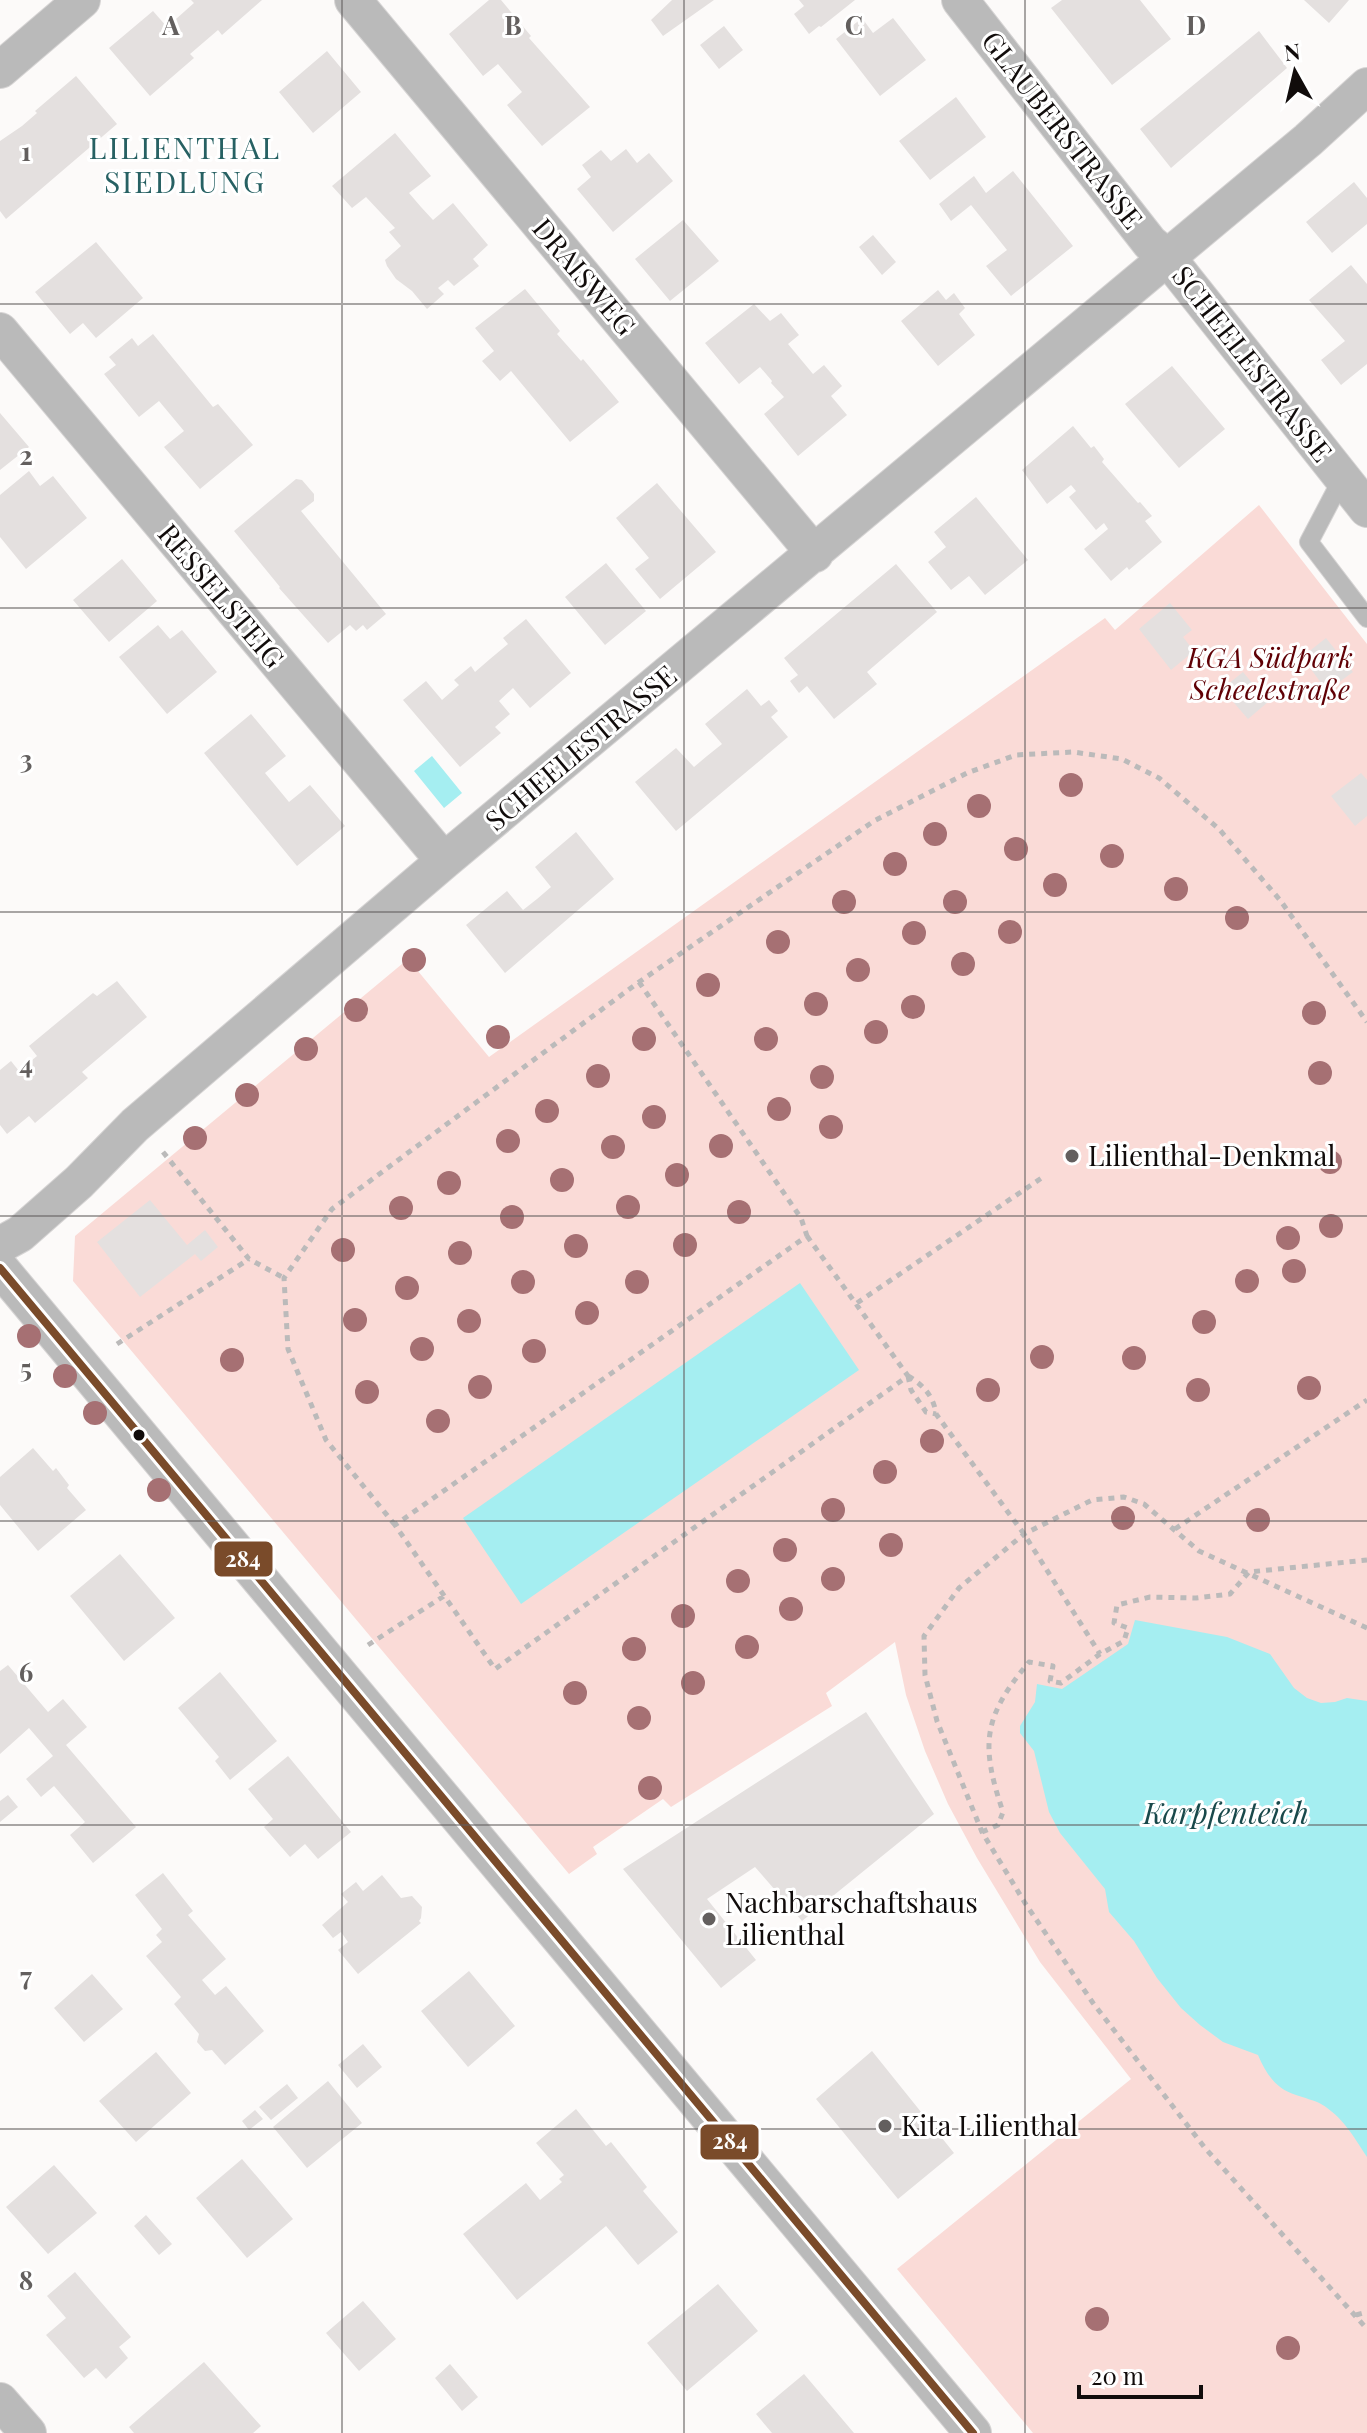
<svg xmlns="http://www.w3.org/2000/svg" width="1367" height="2433" font-family="'Playfair Display',serif">
  <style>
    .green { fill: #fadbd7 }
    .water { fill: #a5eef1 }
    .building { fill: #e4e0df }
    .lines { fill: none; stroke-linecap: round; stroke-linejoin: round }
    .service-casing { stroke: #d6d4d4; stroke-width: 20 }
    .minor-casing { stroke: #d6d4d4; stroke-width: 38 }
    .path { stroke: #bbbaba; stroke-width: 5; stroke-dasharray: 6 6; stroke-linecap: butt }
    .service { stroke: #bababa; stroke-width: 18 }
    .minor { stroke: #bababa; stroke-width: 36 }
    .bus-1-casing { stroke: #fff; stroke-width: 14 }
    .bus-1 { stroke: #7a4b2a; stroke-width: 8 }
    .tree { fill: #a67073 }
    .grid { fill: none; stroke: #635f5e; stroke-width: 2; stroke-opacity: 0.55 }
    .poi-dot { fill: #635f5e; stroke: #fff; stroke-width: 3 }
    .bus-dot { fill: #110c0b; stroke: #fff; stroke-width: 3 }
    .labels { text-anchor: middle; stroke-width: 6; stroke-linejoin: round; paint-order: stroke }
    .street-label { font-size: 28px; fill: #110c0b; stroke: #fff }
    .park-label { font-size: 28px; font-style: italic; fill: #600005; stroke: #fff }
    .poi-label { font-size: 28px; fill: #110c0b; stroke: #fff; text-anchor: start }
    .neighbourhood-label { font-size: 30px; letter-spacing: 2px; fill: #276163; stroke: #fff }
    .water-label { font-size: 30px; font-style: italic; fill: #19494b; stroke: #fff }
    .grid-label { font-size: 26px; text-anchor: middle; font-weight: bold; fill: #635f5e; stroke: #fff; stroke-width: 6; stroke-linejoin: round; paint-order: stroke }
    .line-badge { stroke: #fff; stroke-width: 3 }
    .badge-label { font-size: 22px; text-anchor: middle; font-weight: bold; fill: #fff }
  </style>
  <rect width="100%" height="100%" fill="#fcfaf9"/>
  <path class="green" d="M 1259,505 L 1367,644 L 1367,2433 L 1033,2433 L 897,2269 L 1131,2079 L 1040,1962 L 977,1858 L 948,1804 L 925,1751 L 906,1695 L 895,1642 L 826,1693 L 832,1706 L 671,1807 L 663,1799 L 593,1847 L 597,1854 L 569,1874 L 73,1281 L 75,1236 L 408,959 L 489,1057 L 1105,618 L 1115,630 Z"/>
  <path class="water" d="M 432,756 L 462,793 L 444,808 L 414,771 Z
    M 800,1283 L 859,1370 L 521,1604 L 463,1518 Z
    M 1135,1620 L 1227,1637 L 1270,1654 L 1294,1688 L 1307,1698 L 1321,1703 L 1335,1702 L 1347,1698 L 1367,1701 L 1367,2157 C 1354,2137 1342,2116 1321,2104 C 1314,2100 1304,2098 1296,2095 C 1276,2089 1266,2074 1258,2055 L 1223,2042 L 1200,2025 L 1181,2008 L 1157,1978 L 1134,1941 L 1109,1912 L 1105,1889 L 1060,1833 L 1049,1812 L 1034,1751 L 1020,1733 L 1020,1726 L 1035,1702 L 1037,1684 L 1062,1689 L 1128,1644 Z"/>
  <path class="building" d="M 191,0 L 262,0 L 222,35 L 218,30 L 190,54 L 194,58 L 150,96 L 109,48 L 153,11 L 167,27 L 194,3 Z
    M 489,0 L 501,0 L 531,36 L 529,38 L 590,107 L 542,146 L 507,105 L 522,92 L 498,64 L 483,76 L 449,34 Z
    M 672,0 L 714,0 L 663,36 L 651,20 Z
    M 799,0 L 855,0 L 821,27 L 819,26 L 809,34 L 794,14 L 804,6 Z
    M 1062,0 L 1140,0 L 1171,39 L 1112,85 L 1051,8 Z
    M 1304,0 L 1349,0 L 1329,23 Z
    M 862,18 L 873,33 L 893,18 L 926,60 L 880,96 L 836,39 Z
    M 724,26 L 743,50 L 719,69 L 700,45 Z
    M 1259,31 L 1287,68 L 1171,168 L 1140,129 Z
    M 327,51 L 361,92 L 313,133 L 279,92 Z
    M 76,76 L 117,124 L 6,219 L 0,211 L 0,141 L 22,126 L 37,113 L 35,111 Z
    M 956,97 L 986,137 L 930,180 L 899,141 Z
    M 395,133 L 431,176 L 409,193 L 421,207 L 433,220 L 453,203 L 488,245 L 473,259 L 479,266 L 454,286 L 448,280 L 438,288 L 444,294 L 427,309 L 412,291 L 396,279 L 387,266 L 385,260 L 401,246 L 389,232 L 395,228 L 366,197 L 352,208 L 332,186 Z
    M 626,149 L 637,163 L 649,153 L 673,181 L 613,232 L 577,189 L 591,177 L 582,165 L 601,150 L 611,161 Z
    M 1013,171 L 1073,246 L 1011,296 L 986,266 L 1007,250 L 971,205 L 951,221 L 939,204 L 974,176 L 986,193 Z
    M 1354,182 L 1367,198 L 1367,224 L 1332,253 L 1306,222 Z
    M 683,220 L 719,261 L 670,301 L 635,259 Z
    M 873,235 L 896,262 L 882,275 L 859,247 Z
    M 96,242 L 143,298 L 96,338 L 83,323 L 70,334 L 35,292 Z
    M 1351,265 L 1367,284 L 1367,364 L 1341,385 L 1321,360 L 1345,341 L 1309,300 Z
    M 525,289 L 560,331 L 557,334 L 581,361 L 583,359 L 619,402 L 570,442 L 511,371 L 500,381 L 482,361 L 494,351 L 475,328 Z
    M 938,290 L 946,300 L 954,293 L 965,308 L 959,314 L 975,335 L 938,366 L 901,321 Z
    M 754,304 L 770,321 L 781,313 L 799,335 L 788,344 L 813,374 L 824,365 L 842,386 L 831,396 L 847,415 L 798,456 L 764,414 L 784,397 L 771,383 L 772,381 L 760,367 L 739,384 L 705,343 Z
    M 153,334 L 213,407 L 218,404 L 253,445 L 200,489 L 164,447 L 184,431 L 159,401 L 139,417 L 104,374 L 116,365 L 109,357 L 132,338 L 138,346 Z
    M 1172,366 L 1225,429 L 1179,468 L 1125,404 Z
    M 0,413 L 29,447 L 0,470 Z
    M 1073,426 L 1091,448 L 1094,446 L 1104,459 L 1102,462 L 1138,503 L 1140,502 L 1152,516 L 1145,521 L 1162,542 L 1129,570 L 1127,567 L 1111,581 L 1084,549 L 1108,529 L 1104,523 L 1096,530 L 1069,497 L 1076,491 L 1071,485 L 1047,504 L 1022,470 Z
    M 29,471 L 40,486 L 53,476 L 87,518 L 26,569 L 0,537 L 0,495 Z
    M 296,479 L 302,480 L 314,494 L 314,501 L 301,511 L 386,614 L 367,630 L 363,625 L 356,631 L 350,625 L 328,643 L 279,588 L 280,587 L 234,531 Z
    M 657,483 L 716,552 L 660,599 L 635,569 L 649,558 L 616,518 Z
    M 976,497 L 1028,560 L 985,595 L 969,576 L 951,590 L 928,562 L 946,547 L 934,532 Z
    M 122,559 L 157,601 L 109,642 L 73,600 Z
    M 606,563 L 646,611 L 605,645 L 565,597 Z
    M 896,564 L 937,612 L 867,672 L 877,684 L 834,719 L 807,686 L 799,693 L 790,681 L 798,675 L 784,658 Z
    M 1170,603 L 1192,630 L 1183,637 L 1194,651 L 1171,670 L 1139,629 Z
    M 526,619 L 571,673 L 530,708 L 513,688 L 499,701 L 510,714 L 495,727 L 501,733 L 460,767 L 403,700 L 426,681 L 442,700 L 459,685 L 454,680 L 471,666 L 475,672 L 490,659 L 508,644 L 503,638 Z
    M 158,625 L 170,639 L 182,630 L 217,672 L 167,714 L 119,657 Z
    M 1326,638 L 1353,672 L 1327,691 L 1302,657 Z
    M 1243,672 L 1268,702 L 1248,719 L 1222,689 Z
    M 747,689 L 761,706 L 769,700 L 778,711 L 771,717 L 788,737 L 676,831 L 635,782 L 676,748 L 694,767 L 707,756 L 722,744 L 705,724 Z
    M 251,714 L 286,756 L 265,773 L 289,802 L 310,785 L 345,826 L 297,866 L 204,753 Z
    M 1361,773 L 1367,780 L 1367,816 L 1355,826 L 1331,796 Z
    M 576,832 L 614,879 L 505,973 L 466,925 L 507,891 L 523,910 L 537,899 L 551,887 L 535,867 Z
    M 117,981 L 147,1017 L 82,1072 L 88,1078 L 35,1123 L 29,1116 L 7,1134 L 0,1125 L 0,1070 L 11,1061 L 19,1071 L 37,1056 L 29,1046 L 93,993 L 97,996 Z
    M 150,1200 L 187,1245 L 205,1230 L 218,1247 L 201,1261 L 195,1254 L 140,1297 L 97,1242 Z
    M 33,1448 L 53,1471 L 56,1468 L 69,1485 L 67,1488 L 86,1510 L 38,1551 L 0,1505 L 0,1477 Z
    M 120,1554 L 175,1618 L 124,1661 L 70,1596 Z
    M 8,1665 L 48,1712 L 63,1699 L 87,1727 L 66,1745 L 136,1827 L 93,1863 L 70,1835 L 85,1822 L 54,1786 L 41,1797 L 26,1779 L 53,1756 L 29,1728 L 0,1754 L 0,1671 Z
    M 220,1672 L 277,1741 L 230,1780 L 215,1761 L 219,1757 L 178,1708 Z
    M 866,1712 L 934,1814 L 802,1921 L 755,1867 L 707,1899 L 756,1960 L 721,1988 L 623,1869 Z
    M 288,1756 L 351,1832 L 318,1859 L 305,1844 L 290,1857 L 264,1827 L 273,1819 L 248,1789 Z
    M 8,1795 L 18,1807 L 0,1822 L 0,1801 Z
    M 163,1873 L 193,1911 L 188,1915 L 226,1959 L 202,1980 L 215,1995 L 226,1986 L 264,2031 L 225,2065 L 212,2050 L 205,2051 L 197,2042 L 199,2034 L 174,2004 L 181,1997 L 146,1956 L 162,1942 L 156,1935 L 162,1929 L 135,1895 Z
    M 382,1875 L 401,1898 L 412,1896 L 422,1907 L 421,1918 L 419,1921 L 421,1923 L 358,1974 L 338,1950 L 348,1942 L 341,1932 L 333,1938 L 322,1925 L 348,1902 L 341,1894 L 356,1882 L 363,1891 Z
    M 469,1971 L 515,2026 L 468,2067 L 421,2011 Z
    M 92,1974 L 123,2009 L 84,2042 L 54,2008 Z
    M 363,2044 L 382,2067 L 357,2088 L 338,2065 Z
    M 872,2051 L 954,2153 L 898,2199 L 816,2099 Z
    M 156,2052 L 191,2093 L 136,2142 L 99,2101 Z
    M 328,2081 L 362,2123 L 307,2168 L 273,2127 Z
    M 287,2084 L 298,2098 L 271,2120 L 259,2107 Z
    M 576,2109 L 606,2146 L 611,2142 L 647,2187 L 643,2191 L 678,2232 L 638,2265 L 606,2226 L 517,2300 L 463,2234 L 526,2183 L 540,2200 L 562,2182 L 559,2179 L 564,2175 L 536,2143 Z
    M 255,2110 L 263,2119 L 249,2130 L 242,2121 Z
    M 242,2159 L 293,2219 L 247,2258 L 196,2198 Z
    M 54,2165 L 97,2213 L 48,2254 L 6,2207 Z
    M 146,2215 L 172,2244 L 159,2255 L 134,2226 Z
    M 75,2272 L 131,2337 L 119,2347 L 128,2358 L 106,2379 L 96,2368 L 84,2378 L 46,2335 L 66,2318 L 47,2296 Z
    M 718,2284 L 758,2331 L 687,2391 L 647,2343 Z
    M 363,2301 L 396,2339 L 359,2371 L 326,2333 Z
    M 204,2362 L 261,2426 L 253,2433 L 134,2433 L 129,2427 Z
    M 450,2364 L 478,2397 L 462,2411 L 435,2378 Z
    M 804,2374 L 854,2433 L 772,2433 L 756,2414 Z"/>
  <g class="lines">
    <defs>
      <path id="service" d="M 1342,479 L 1309,542 L 1367,618"/>
      <path id="minor" d="M 353,0 L 815,554
        M 960,0 L 1150,243 L 1167,257 L 1367,509
        M 0,70 L 82,0
        M 0,331 L 444,861
        M 0,1245 L 20,1234 L 79,1182 L 135,1125 L 444,861 L 1308,140 L 1367,86
        M 0,1268 L 973,2433
        M 0,2401 L 28,2433"/>
    </defs>
    <use href="#service" class="service-casing"/>
    <use href="#minor" class="minor-casing"/>
    <path class="path" d="M 639,982 L 801,1218 L 807,1236
      M 163,1152 L 249,1259 L 284,1278
      M 807,1236 L 908,1376 L 495,1669 L 395,1525 Z
      M 857,1303 L 1043,1177
      M 117,1344 L 249,1259
      M 908,1376 C 922,1384 934,1396 936,1414 L 1024,1534 L 1100,1654
      M 908,1376 L 911,1390 L 926,1412 L 936,1414
      M 395,1525 L 326,1440 L 288,1349 L 284,1278 L 332,1209 L 639,982 L 874,821 L 967,773 L 1016,755 L 1073,752 L 1122,759 L 1159,778 L 1219,829 L 1280,900 L 1367,1022
      M 1175,1529 L 1367,1400
      M 1367,1628 L 1199,1551 L 1144,1504 L 1124,1497 L 1092,1500 L 1024,1534 L 959,1588 L 924,1636 L 925,1675 L 937,1721 L 982,1832 L 1025,1903 L 1093,2003 L 1205,2148 L 1367,2329
      M 368,1645 L 444,1596
      M 982,1832 L 998,1825 L 1003,1812 C 980,1744 983,1717 1029,1662 L 1053,1666 L 1050,1681 L 1061,1683 L 1100,1654 L 1124,1641 L 1128,1628 L 1114,1623 L 1117,1605 L 1150,1597 L 1196,1598 L 1230,1594 L 1249,1572 L 1367,1560
      M 1356,2315 L 1367,2312"/>
    <use href="#service" class="service"/>
    <use href="#minor" class="minor"/>
    <defs>
      <path id="bus-1" d="M 0,1268 L 973,2433"/>
    </defs>
    <use href="#bus-1" class="bus-1-casing"/>
    <use href="#bus-1" class="bus-1"/>
  </g>
  <g class="tree">
    <circle cx="1071" cy="785" r="12"/>
    <circle cx="979" cy="806" r="12"/>
    <circle cx="935" cy="834" r="12"/>
    <circle cx="1016" cy="849" r="12"/>
    <circle cx="1112" cy="856" r="12"/>
    <circle cx="895" cy="864" r="12"/>
    <circle cx="1055" cy="885" r="12"/>
    <circle cx="1176" cy="889" r="12"/>
    <circle cx="844" cy="902" r="12"/>
    <circle cx="955" cy="902" r="12"/>
    <circle cx="1237" cy="918" r="12"/>
    <circle cx="1010" cy="932" r="12"/>
    <circle cx="914" cy="933" r="12"/>
    <circle cx="778" cy="942" r="12"/>
    <circle cx="414" cy="960" r="12"/>
    <circle cx="963" cy="964" r="12"/>
    <circle cx="858" cy="970" r="12"/>
    <circle cx="708" cy="985" r="12"/>
    <circle cx="816" cy="1004" r="12"/>
    <circle cx="913" cy="1007" r="12"/>
    <circle cx="356" cy="1010" r="12"/>
    <circle cx="1314" cy="1013" r="12"/>
    <circle cx="876" cy="1032" r="12"/>
    <circle cx="498" cy="1037" r="12"/>
    <circle cx="644" cy="1039" r="12"/>
    <circle cx="766" cy="1039" r="12"/>
    <circle cx="306" cy="1049" r="12"/>
    <circle cx="1320" cy="1073" r="12"/>
    <circle cx="598" cy="1076" r="12"/>
    <circle cx="822" cy="1077" r="12"/>
    <circle cx="247" cy="1095" r="12"/>
    <circle cx="779" cy="1109" r="12"/>
    <circle cx="547" cy="1111" r="12"/>
    <circle cx="654" cy="1117" r="12"/>
    <circle cx="831" cy="1127" r="12"/>
    <circle cx="195" cy="1138" r="12"/>
    <circle cx="508" cy="1141" r="12"/>
    <circle cx="721" cy="1146" r="12"/>
    <circle cx="613" cy="1147" r="12"/>
    <circle cx="1330" cy="1162" r="12"/>
    <circle cx="677" cy="1175" r="12"/>
    <circle cx="562" cy="1180" r="12"/>
    <circle cx="449" cy="1183" r="12"/>
    <circle cx="628" cy="1207" r="12"/>
    <circle cx="401" cy="1208" r="12"/>
    <circle cx="739" cy="1212" r="12"/>
    <circle cx="512" cy="1217" r="12"/>
    <circle cx="1331" cy="1226" r="12"/>
    <circle cx="1288" cy="1238" r="12"/>
    <circle cx="685" cy="1245" r="12"/>
    <circle cx="576" cy="1246" r="12"/>
    <circle cx="343" cy="1250" r="12"/>
    <circle cx="460" cy="1253" r="12"/>
    <circle cx="1294" cy="1271" r="12"/>
    <circle cx="1247" cy="1281" r="12"/>
    <circle cx="523" cy="1282" r="12"/>
    <circle cx="637" cy="1282" r="12"/>
    <circle cx="407" cy="1288" r="12"/>
    <circle cx="587" cy="1313" r="12"/>
    <circle cx="355" cy="1320" r="12"/>
    <circle cx="469" cy="1321" r="12"/>
    <circle cx="1204" cy="1322" r="12"/>
    <circle cx="29" cy="1336" r="12"/>
    <circle cx="422" cy="1349" r="12"/>
    <circle cx="534" cy="1351" r="12"/>
    <circle cx="1042" cy="1357" r="12"/>
    <circle cx="1134" cy="1358" r="12"/>
    <circle cx="232" cy="1360" r="12"/>
    <circle cx="65" cy="1376" r="12"/>
    <circle cx="480" cy="1387" r="12"/>
    <circle cx="1309" cy="1388" r="12"/>
    <circle cx="988" cy="1390" r="12"/>
    <circle cx="1198" cy="1390" r="12"/>
    <circle cx="367" cy="1392" r="12"/>
    <circle cx="95" cy="1413" r="12"/>
    <circle cx="438" cy="1421" r="12"/>
    <circle cx="932" cy="1441" r="12"/>
    <circle cx="885" cy="1472" r="12"/>
    <circle cx="159" cy="1490" r="12"/>
    <circle cx="833" cy="1510" r="12"/>
    <circle cx="1123" cy="1518" r="12"/>
    <circle cx="1258" cy="1520" r="12"/>
    <circle cx="891" cy="1545" r="12"/>
    <circle cx="785" cy="1550" r="12"/>
    <circle cx="833" cy="1579" r="12"/>
    <circle cx="738" cy="1581" r="12"/>
    <circle cx="791" cy="1609" r="12"/>
    <circle cx="683" cy="1616" r="12"/>
    <circle cx="747" cy="1647" r="12"/>
    <circle cx="634" cy="1649" r="12"/>
    <circle cx="693" cy="1683" r="12"/>
    <circle cx="575" cy="1693" r="12"/>
    <circle cx="639" cy="1718" r="12"/>
    <circle cx="650" cy="1788" r="12"/>
    <circle cx="1097" cy="2319" r="12"/>
    <circle cx="1288" cy="2348" r="12"/>
  </g>
  <path class="grid" d="M 342,0 L 342,2433M 684,0 L 684,2433M 1025,0 L 1025,2433M 0,304 L 1367,304M 0,608 L 1367,608M 0,912 L 1367,912M 0,1216 L 1367,1216M 0,1521 L 1367,1521M 0,1825 L 1367,1825M 0,2129 L 1367,2129"/>
  <g class="poi-dot">
    <circle cx="1072" cy="1156" r="8"/>
    <circle cx="709" cy="1919" r="8"/>
    <circle cx="885" cy="2126" r="8"/>
  </g>
  <circle class="bus-dot" cx="139" cy="1435" r="7"/>
  <g class="labels">
    <g class="street-label">
      <text transform="translate(1062 130) rotate(52)" y="10">GLAUBERSTRASSE</text>
      <text transform="translate(584 277) rotate(50)" y="10">DRAISWEG</text>
      <text transform="translate(1252 364) rotate(52)" y="10">SCHEELESTRASSE</text>
      <text transform="translate(221 596) rotate(50)" y="10">RESSELSTEIG</text>
      <text transform="translate(581 748) rotate(-40)" y="10">SCHEELESTRASSE</text>
    </g>
    <g class="park-label">
      <text x="1270" y="668">KGA Südpark<tspan x="1270" dy="32">Scheelestraße</tspan></text>
    </g>
    <g class="poi-label">
      <text x="1088" y="1166">Lilienthal-Denkmal</text>
      <text x="725" y="1913">Nachbarschaftshaus<tspan x="725" dy="32">Lilienthal</tspan></text>
      <text x="901" y="2136">Kita Lilienthal</text>
    </g>
    <g class="neighbourhood-label">
      <text x="185" y="159">LILIENTHAL<tspan x="185" dy="34">SIEDLUNG</tspan></text>
    </g>
    <g class="water-label">
      <text x="1226" y="1824">Karpfenteich</text>
    </g>
  </g>
  <g class="grid-label">
    <text x="171" y="35">A</text>
    <text x="513" y="35">B</text>
    <text x="854" y="35">C</text>
    <text x="1196" y="35">D</text>
    <text x="26" y="161">1</text>
    <text x="26" y="465">2</text>
    <text x="26" y="769">3</text>
    <text x="26" y="1074">4</text>
    <text x="26" y="1378">5</text>
    <text x="26" y="1682">6</text>
    <text x="26" y="1986">7</text>
    <text x="26" y="2290">8</text>
  </g>
  <g class="line-badge">
    <rect x="213" y="1540" width="61" height="38" rx="8" fill="#7a4b2a"/>
    <rect x="699" y="2123" width="61" height="38" rx="8" fill="#7a4b2a"/>
  </g>
  <g class="badge-label">
    <text x="243" y="1567">284</text>
    <text x="730" y="2149">284</text>
  </g>
  <g transform="translate(1295 72) rotate(352)" stroke="#ffffff" stroke-width="6" paint-order="stroke">
  <path d="M0-6L14 30L0 20L-14 30Z" fill="#110c0b"/>
  <text y="-12" font-size="22" font-weight="bold" text-anchor="middle" fill="#110c0b">N</text>
  </g>
  <path d="M1079 2385v12h122v-12" fill="none" stroke="#110c0b" stroke-width="4"/>
  <text x="1091" y="2385" font-size="24" fill="#110c0b" stroke="#ffffff" stroke-width="6" paint-order="stroke">20 m</text>
</svg>
